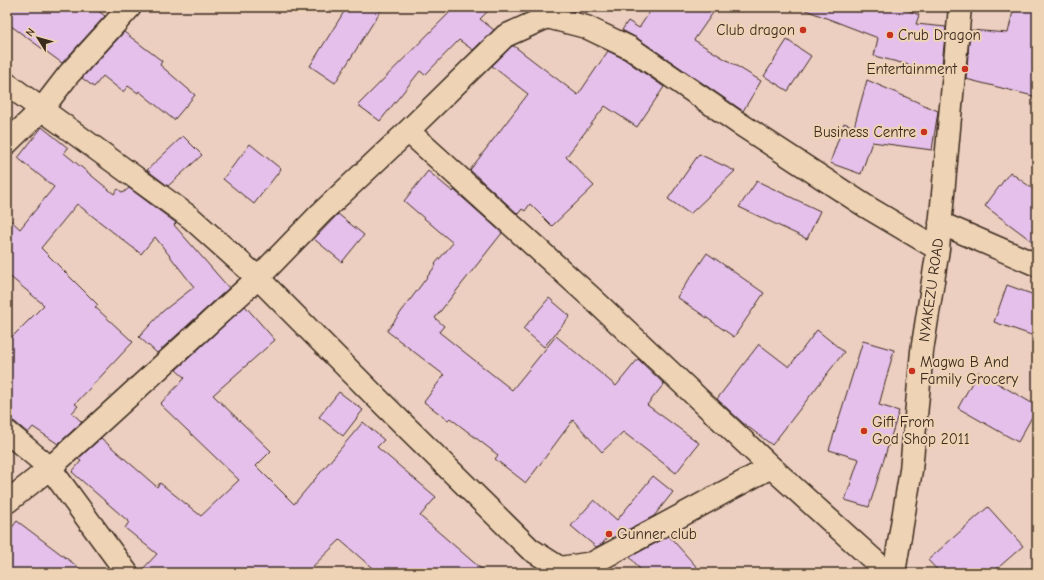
<svg xmlns="http://www.w3.org/2000/svg" width="1044" height="580" font-family="'Comic Neue',sans-serif">
  <style>
    .building { fill: #e4c0eb; stroke: #3b2a1e }
    .lines { fill: none; stroke-linecap: round; stroke-linejoin: round }
    .minor-casing { stroke: #3b2a1e; stroke-width: 25 }
    .minor { stroke: #eed3b5; stroke-width: 22 }
    .poi-dot { fill: #c8321e; stroke: #eed3b5; stroke-width: 1.5 }
    .labels { text-anchor: middle; stroke-width: 4; stroke-linejoin: round; paint-order: stroke }
    .poi-label { font-size: 15px; fill: #3b2a1e; stroke: #eed3b5; text-anchor: start }
    .street-label { font-size: 15px; fill: #3b2a1e; stroke: #eed3b5 }
  </style>
  <rect width="100%" height="100%" fill="#eccfc0"/>
  <filter id="ink" filterUnits="userSpaceOnUse"><feTurbulence type="fractalNoise" baseFrequency=".025" numOctaves="2"/><feDisplacementMap in="SourceGraphic" scale="8" xChannelSelector="R" yChannelSelector="G"/><feConvolveMatrix kernelMatrix="1 2 1 2 8 2 1 2 1" color-interpolation-filters="sRGB"/></filter>
  <g filter="url(#ink)">
    <path class="building" d="M 7,7 L 93,7 L 105,16 L 62,63 L 7,23 Z
      M 347,7 L 383,7 L 335,83 L 310,66 Z
      M 455,7 L 492,7 L 480,19 L 494,30 L 473,50 L 459,40 L 425,75 L 420,71 L 380,121 L 358,105 Z
      M 653,7 L 717,7 L 694,40 L 761,81 L 743,111 L 637,38 L 622,30 L 628,21 L 639,28 Z
      M 804,7 L 900,7 L 919,15 L 916,24 L 946,27 L 941,73 L 874,56 L 878,38 L 803,9 Z
      M 1014,7 L 1037,7 L 1037,97 L 966,79 L 970,30 L 1008,33 Z
      M 124,32 L 162,61 L 160,65 L 195,95 L 174,120 L 139,91 L 138,93 L 128,86 L 123,92 L 103,76 L 94,87 L 82,78 Z
      M 787,40 L 811,56 L 788,91 L 764,76 Z
      M 512,46 L 514,46 L 578,95 L 608,51 L 624,59 L 664,87 L 637,127 L 605,106 L 566,157 L 594,186 L 552,226 L 530,204 L 525,211 L 522,209 L 518,214 L 470,170 L 528,94 L 492,66 Z
      M 867,80 L 938,111 L 932,150 L 872,142 L 861,174 L 830,163 L 844,123 L 854,127 Z
      M 42,127 L 68,148 L 64,153 L 114,194 L 118,189 L 123,193 L 129,188 L 176,223 L 174,225 L 229,288 L 157,353 L 139,337 L 163,311 L 194,287 L 155,237 L 141,254 L 77,204 L 41,248 L 98,305 L 95,307 L 133,342 L 75,404 L 78,406 L 72,413 L 82,422 L 58,444 L 33,427 L 28,433 L 15,422 L 10,420 L 7,420 L 7,342 L 44,305 L 7,274 L 7,217 L 20,229 L 54,187 L 18,158 Z
      M 183,136 L 202,155 L 168,186 L 147,170 Z
      M 250,144 L 281,169 L 254,204 L 223,179 Z
      M 699,154 L 735,171 L 690,214 L 668,199 Z
      M 428,171 L 453,192 L 454,190 L 502,233 L 435,318 L 444,326 L 439,332 L 512,390 L 556,336 L 616,386 L 638,359 L 664,384 L 647,405 L 699,443 L 676,473 L 623,432 L 602,452 L 573,420 L 526,483 L 495,459 L 498,455 L 450,418 L 448,420 L 424,402 L 444,375 L 387,331 L 436,265 L 435,264 L 453,243 L 404,201 Z
      M 1010,172 L 1037,192 L 1037,245 L 985,206 Z
      M 757,181 L 820,211 L 807,239 L 739,207 Z
      M 338,214 L 364,235 L 342,262 L 314,239 Z
      M 707,253 L 764,293 L 734,337 L 677,297 Z
      M 1007,285 L 1037,296 L 1037,337 L 994,322 Z
      M 549,298 L 570,316 L 544,347 L 523,329 Z
      M 245,306 L 275,340 L 213,395 L 271,451 L 256,466 L 294,504 L 363,422 L 384,440 L 377,447 L 436,497 L 420,516 L 486,573 L 378,573 L 340,540 L 306,573 L 139,573 L 157,554 L 125,528 L 129,522 L 72,472 L 81,461 L 78,459 L 101,438 L 157,487 L 160,483 L 201,516 L 239,480 L 160,404 L 185,378 L 176,370 Z
      M 817,330 L 844,352 L 772,445 L 743,423 L 717,399 L 759,344 L 789,367 Z
      M 863,341 L 894,350 L 879,405 L 899,411 L 869,507 L 845,500 L 859,459 L 829,450 Z
      M 978,372 L 1037,406 L 1037,408 L 1018,442 L 958,408 Z
      M 339,392 L 363,410 L 343,436 L 319,417 Z
      M 653,476 L 673,492 L 654,516 L 612,538 L 610,535 L 602,544 L 596,547 L 571,526 L 594,500 L 617,520 Z
      M 988,507 L 1023,546 L 992,573 L 940,573 L 928,560 Z
      M 17,521 L 86,573 L 7,573 L 7,534 Z
      M 669,536 L 702,573 L 643,573 L 630,557 Z"/>
    <g class="lines">
      <defs>
        <path id="minor" d="M 7,84 L 191,218 L 258,278 L 376,397 L 530,549 L 560,568 L 593,563 L 771,467
          M 408,131 L 594,300 L 771,467 L 888,573
          M 7,143 L 42,109 L 69,74 L 130,7
          M 940,223 L 1037,265
          M 7,432 L 50,468 L 127,573
          M 7,502 L 50,468 L 258,278 L 321,213 L 408,131 L 505,36 L 547,17 L 586,27 L 630,48 L 737,122 L 867,207 L 938,249
          M 894,573 L 911,470 L 922,351 L 938,249 L 960,7"/>
      </defs>
      <use href="#minor" class="minor-casing"/>
      <use href="#minor" class="minor"/>
    </g>
  </g>
  <g class="poi-dot">
    <circle cx="803" cy="30" r="4"/>
    <circle cx="890" cy="35" r="4"/>
    <circle cx="965" cy="69" r="4"/>
    <circle cx="924" cy="132" r="4"/>
    <circle cx="912" cy="371" r="4"/>
    <circle cx="864" cy="431" r="4"/>
    <circle cx="609" cy="534" r="4"/>
  </g>
  <g class="labels">
    <g class="poi-label">
      <text x="795" y="35" text-anchor="end">Club dragon</text>
      <text x="898" y="40">Crub Dragon</text>
      <text x="957" y="74" text-anchor="end">Entertainment</text>
      <text x="916" y="137" text-anchor="end">Business Centre</text>
      <text x="920" y="367">Magwa B And<tspan x="920" dy="17">Family Grocery</tspan></text>
      <text x="872" y="427">Gift From<tspan x="872" dy="17">God Shop 2011</tspan></text>
      <text x="617" y="539">Gunner club</text>
    </g>
    <g class="street-label">
      <text transform="translate(931 290) rotate(-82)" y="5">NYAKEZU ROAD</text>
    </g>
  </g>
  <rect width="1044" height="580" fill="none" stroke="#eed3b5" stroke-width="24"/>
  <rect x="12" y="12" width="1020" height="556" fill="none" stroke="#3b2a1e" stroke-width="1.5" filter="url(#ink)"/>
  <g transform="translate(38 38) rotate(307)" stroke="#eed3b5" stroke-width="3" paint-order="stroke">
  <path d="M0-3L7 15L0 10L-7 15Z" fill="#3b2a1e"/>
  <text y="-6" font-size="11" font-weight="bold" text-anchor="middle" fill="#3b2a1e">N</text>
  </g>
</svg>
